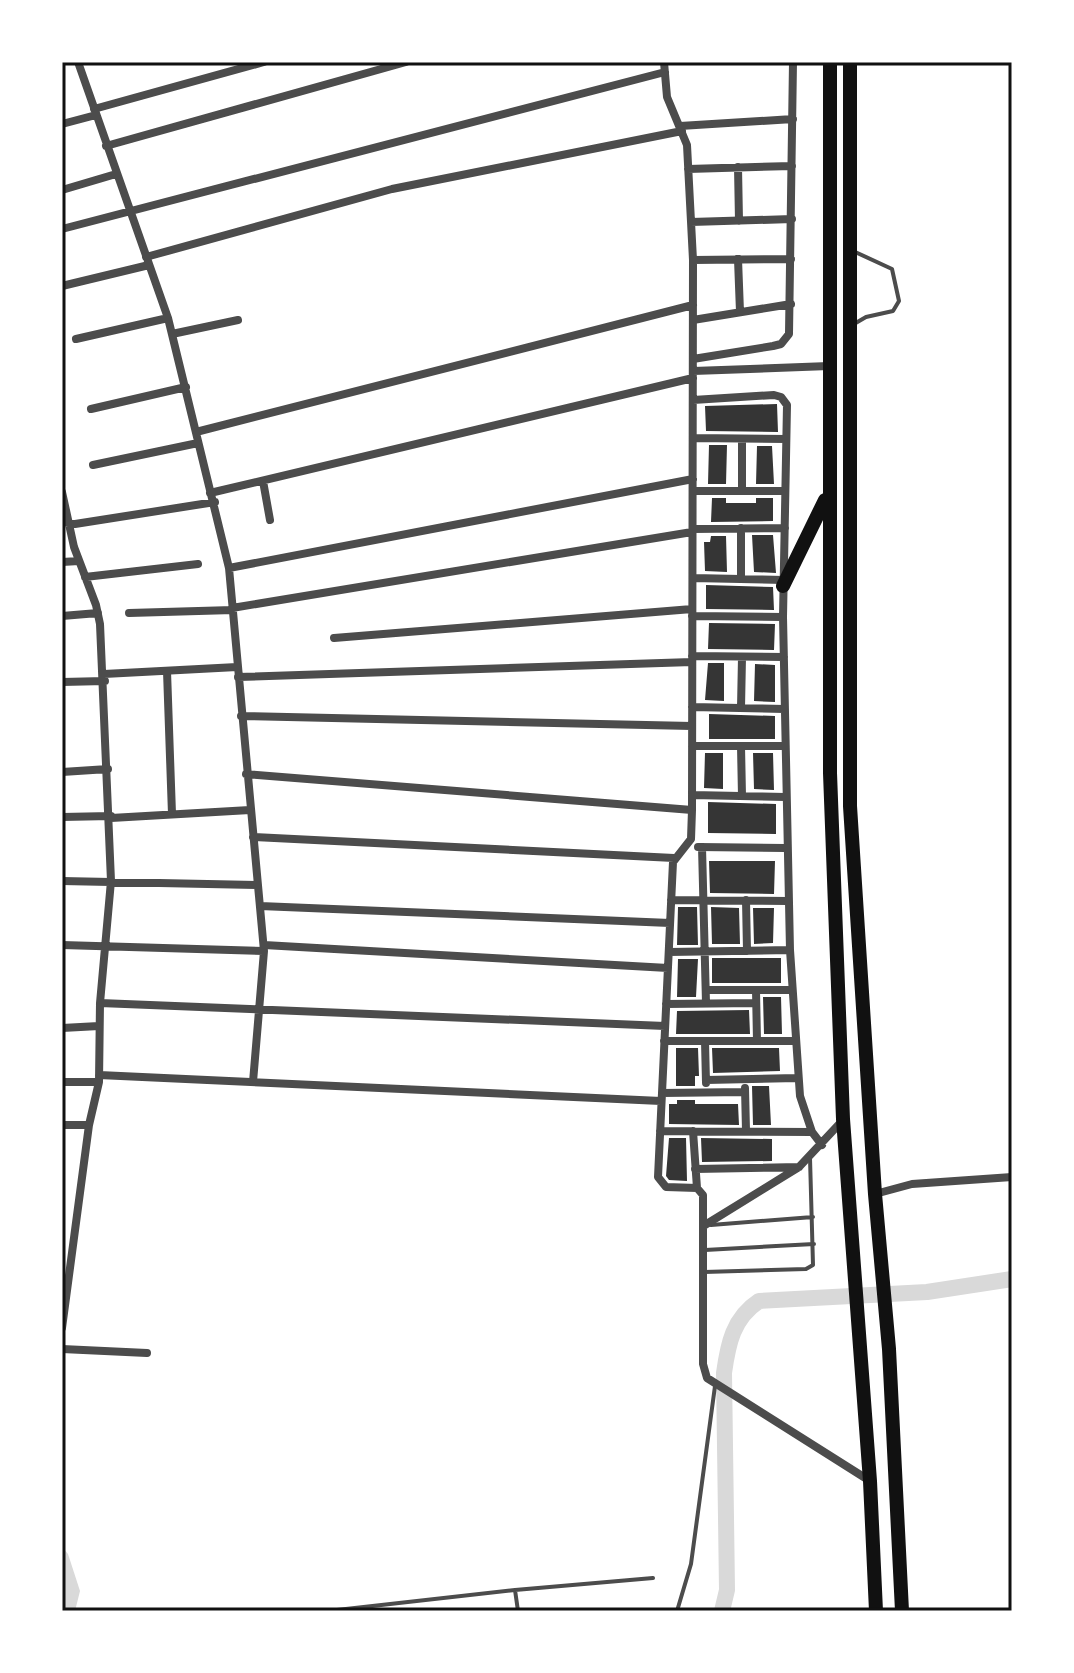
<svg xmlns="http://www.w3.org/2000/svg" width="1074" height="1673" font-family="'Golos Text',sans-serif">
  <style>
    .water { fill: #d9d9d9 }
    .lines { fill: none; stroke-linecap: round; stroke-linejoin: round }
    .canal { stroke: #d9d9d9; stroke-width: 16 }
    .building { fill: #353535 }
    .service { stroke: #4c4c4c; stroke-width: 4 }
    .minor { stroke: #4c4c4c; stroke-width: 8 }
    .primary { stroke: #111; stroke-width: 14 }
    .neatline { fill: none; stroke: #111; stroke-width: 3 }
  </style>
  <rect width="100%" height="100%" fill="#fff"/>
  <path class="water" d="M 62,1547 L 68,1554 L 80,1591 L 75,1611 L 62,1611 Z"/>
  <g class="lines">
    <path class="canal" d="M 722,1611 L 727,1590 L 724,1373 C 728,1344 733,1318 759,1301 L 927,1292 L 1012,1279"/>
  </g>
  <path class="building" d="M 777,404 L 778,432 L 706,431 L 705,406 Z
    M 709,445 L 727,445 L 726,484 L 708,484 Z
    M 757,446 L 772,446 L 774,484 L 756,484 Z
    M 712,498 L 726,498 L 726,503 L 756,503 L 756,498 L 773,498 L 773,521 L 711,522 Z
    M 752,535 L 773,535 L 776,573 L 754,572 Z
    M 711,536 L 726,536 L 727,572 L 705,571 L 704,542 L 710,542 Z
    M 706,585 L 773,587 L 774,610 L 706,609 Z
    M 709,623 L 775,624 L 774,650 L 708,649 Z
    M 708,663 L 724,663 L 724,701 L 705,700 Z
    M 755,664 L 775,665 L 775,702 L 754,701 Z
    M 709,714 L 775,716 L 775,739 L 709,739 Z
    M 705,753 L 723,753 L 723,789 L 704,788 Z
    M 753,753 L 773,753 L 774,790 L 754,789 Z
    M 708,802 L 776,804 L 776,834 L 708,833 Z
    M 709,861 L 775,861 L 774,894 L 710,893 Z
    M 678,907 L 697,907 L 698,945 L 677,945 Z
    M 711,907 L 739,908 L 740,944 L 712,944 Z
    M 753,908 L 774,908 L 773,943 L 754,944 Z
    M 712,958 L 781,958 L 781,983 L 712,983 Z
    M 678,959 L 698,959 L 696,997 L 677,997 Z
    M 763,997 L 781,997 L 782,1034 L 764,1034 Z
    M 749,1010 L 750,1034 L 676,1034 L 677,1011 Z
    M 676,1048 L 698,1048 L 699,1076 L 695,1076 L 695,1086 L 676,1086 Z
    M 712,1048 L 779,1048 L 780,1071 L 713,1073 Z
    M 752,1086 L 769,1086 L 771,1125 L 753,1125 Z
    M 677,1100 L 695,1100 L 695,1104 L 738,1104 L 739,1125 L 669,1124 L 669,1104 L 677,1104 Z
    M 669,1138 L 686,1138 L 687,1181 L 669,1180 L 666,1176 Z
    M 701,1138 L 772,1139 L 772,1161 L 702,1162 Z"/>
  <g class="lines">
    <path class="service" d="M 853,251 L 892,269 L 899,301 L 893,311 L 866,317 L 854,324
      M 711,1225 L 813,1217
      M 705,1250 L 814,1244
      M 704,1272 L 806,1269 L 813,1265 L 810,1158
      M 515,1590 L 653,1578
      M 328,1611 L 515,1590 L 518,1611
      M 677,1611 L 691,1564 L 715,1386"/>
    <path class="minor" d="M 78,62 L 168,318 L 229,568 L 264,951 L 253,1082
      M 664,62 L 667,97 L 687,145 L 693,260 L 692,810 L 691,839 L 673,862 L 658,1177 L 666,1187 L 697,1188 L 703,1195 L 703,1364 L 707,1378 L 870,1481
      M 94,109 L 264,62
      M 62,124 L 96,115
      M 680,126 L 793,119
      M 106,146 L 406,62
      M 738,167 L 739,221
      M 688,169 L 792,166
      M 62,190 L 116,174
      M 691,222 L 792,219
      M 62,229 L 665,72
      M 146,257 L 392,189 L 682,131
      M 738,259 L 740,312
      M 693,260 L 791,259
      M 62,286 L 149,265
      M 693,320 L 791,304
      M 172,334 L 238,320
      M 76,339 L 168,318
      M 693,359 L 773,346 L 781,344 L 789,334 L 793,62
      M 693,371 L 829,366
      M 693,400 L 774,395 L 781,397 L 787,405 L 783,617 L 790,950 L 800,1096 L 812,1132 L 822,1145
      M 91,409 L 186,387
      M 196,432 L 693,305
      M 693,438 L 786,439
      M 742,439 L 742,491
      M 93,465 L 198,443
      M 263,481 L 270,520
      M 693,491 L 785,491
      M 62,492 L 74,547 L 96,605 L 100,624 L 111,881 L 100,1003 L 99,1082 L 89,1125 L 62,1328
      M 210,493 L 693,378
      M 62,522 L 75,524 L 215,502
      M 693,529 L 785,528
      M 62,562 L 79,561
      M 229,568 L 693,479
      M 85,577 L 198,564
      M 693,578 L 784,580
      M 741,579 L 741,528
      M 232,608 L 692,532
      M 129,613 L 233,610
      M 62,616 L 98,613
      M 692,616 L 783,617
      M 334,638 L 692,609
      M 692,656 L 784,657
      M 167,671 L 172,814
      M 104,674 L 237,667
      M 238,677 L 692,662
      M 62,682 L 105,681
      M 692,707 L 784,709
      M 741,708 L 742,657
      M 241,716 L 692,726
      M 692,746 L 785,746
      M 741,746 L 742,796
      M 62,772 L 108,769
      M 246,774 L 692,810
      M 692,795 L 785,797
      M 62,817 L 111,816
      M 111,818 L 250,810
      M 253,837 L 674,858
      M 698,847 L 785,848
      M 702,847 L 706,1003
      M 62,881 L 258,885
      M 671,900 L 788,901
      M 746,900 L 747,951
      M 260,906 L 670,923
      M 62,945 L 264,951
      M 264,945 L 668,968
      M 669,952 L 790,950
      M 706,990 L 792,990
      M 756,990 L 757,1041
      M 100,1003 L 665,1026
      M 666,1004 L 756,1003
      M 62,1028 L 99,1026
      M 664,1041 L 795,1041
      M 705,1041 L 706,1083
      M 99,1075 L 661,1101
      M 706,1080 L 797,1078
      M 62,1082 L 99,1082
      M 745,1088 L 746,1131
      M 662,1093 L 745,1092
      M 62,1125 L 89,1125
      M 660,1131 L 812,1132
      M 693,1131 L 697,1188
      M 695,1169 L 799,1167
      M 875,1194 L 912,1184 L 1012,1177
      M 705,1225 L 799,1167 L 843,1120
      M 62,1349 L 147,1353"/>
    <path class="primary" d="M 830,62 L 830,773 L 843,1119 L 870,1481 L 876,1611
      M 850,62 L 850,806 L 875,1194 L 889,1349 L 902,1611
      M 783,586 L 825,500"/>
  </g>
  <rect width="1074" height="1673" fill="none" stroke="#ffffff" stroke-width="128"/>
  <rect x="64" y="64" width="946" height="1545" class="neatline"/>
</svg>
